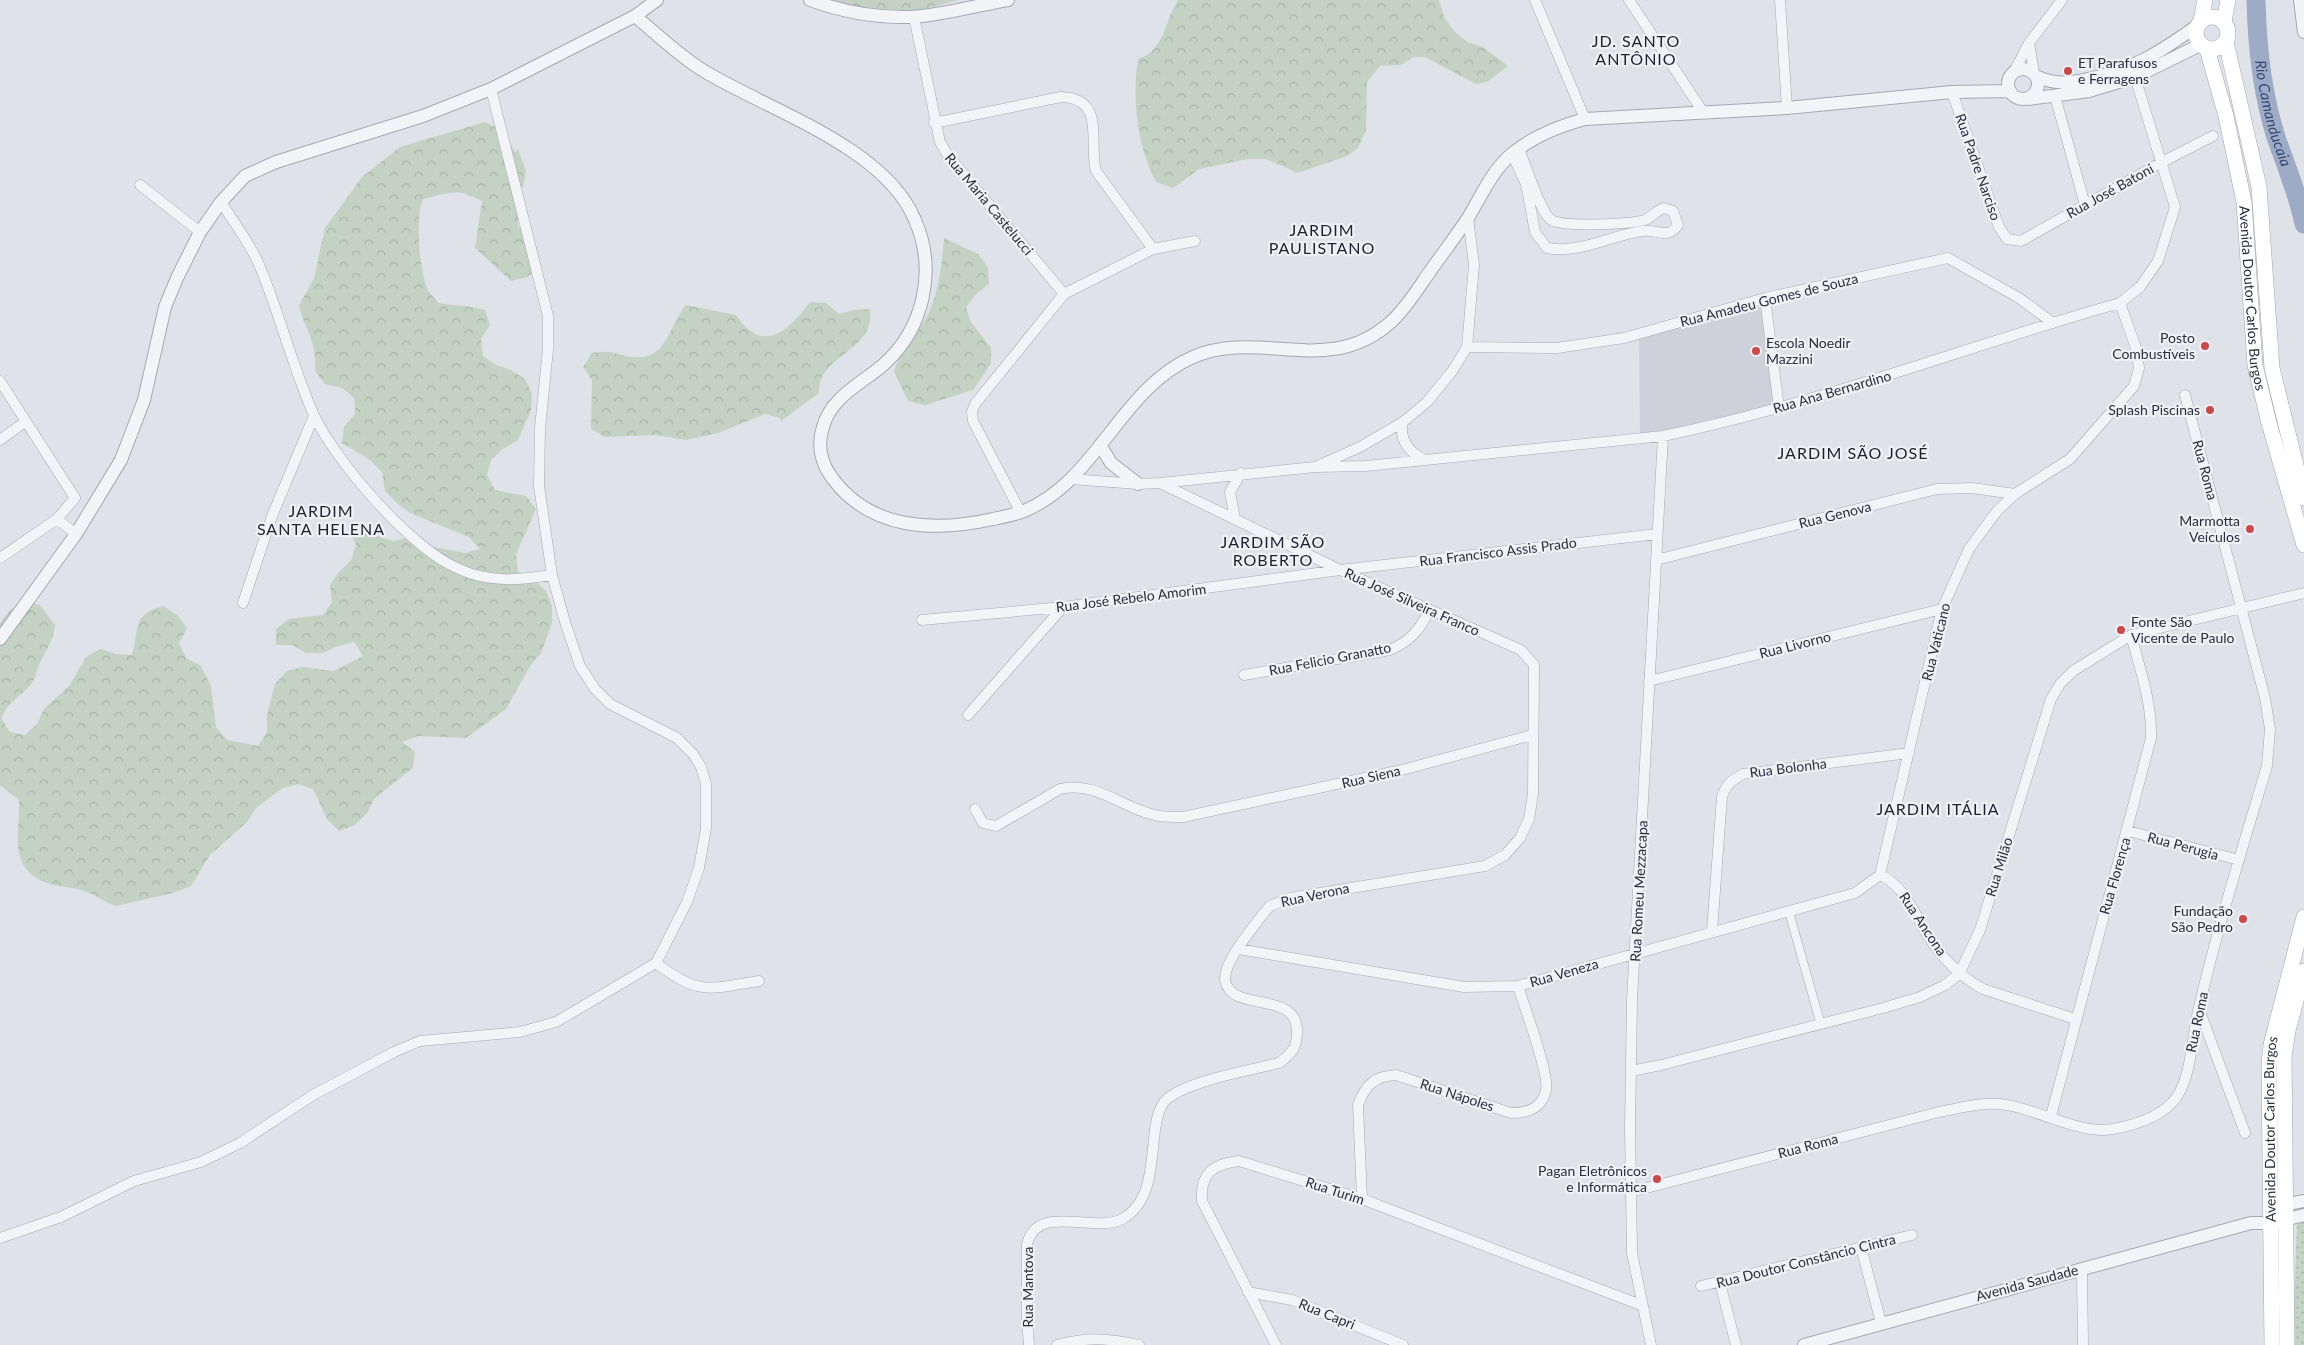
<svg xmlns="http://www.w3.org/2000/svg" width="2304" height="1345" font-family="Lato,sans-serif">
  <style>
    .built { fill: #ced1da }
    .forest { fill: url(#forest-crowns) }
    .park { fill: url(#park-dots) }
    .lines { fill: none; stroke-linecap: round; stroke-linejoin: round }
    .river { stroke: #9dabc7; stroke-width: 19 }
    .pedestrian-casing { stroke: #a5a8b3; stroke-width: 9 }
    .minor-casing { stroke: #a5a8b3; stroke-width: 11 }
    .tertiary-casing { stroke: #a5a8b3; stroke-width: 14 }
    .primary-casing { stroke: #a0a5b4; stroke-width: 16 }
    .pedestrian { stroke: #f3f4f7; stroke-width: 8 }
    .minor { stroke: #f3f4f7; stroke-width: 10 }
    .tertiary { stroke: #f3f4f7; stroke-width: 12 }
    .primary { stroke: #fff; stroke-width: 15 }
    .poi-dot { fill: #c94a4a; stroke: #f0f1f6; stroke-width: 2 }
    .labels { text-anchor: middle; stroke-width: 4.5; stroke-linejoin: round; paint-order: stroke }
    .poi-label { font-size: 14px; fill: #292e3f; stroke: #f0f1f6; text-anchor: end }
    .street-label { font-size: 14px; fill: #292e3f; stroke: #f0f1f6 }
    .water-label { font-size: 15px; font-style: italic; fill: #354772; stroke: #f0f1f6 }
    .quarter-label { font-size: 16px; letter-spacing: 1px; fill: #1c2030; stroke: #f0f1f6 }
  </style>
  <defs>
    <pattern id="forest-crowns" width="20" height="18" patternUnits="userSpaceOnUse" patternTransform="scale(1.25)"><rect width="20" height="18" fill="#c3d2c2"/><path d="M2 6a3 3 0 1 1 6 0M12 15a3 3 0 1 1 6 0" fill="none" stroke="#a8b5a8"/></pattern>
    <pattern id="park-dots" width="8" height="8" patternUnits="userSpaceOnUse" patternTransform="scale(1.25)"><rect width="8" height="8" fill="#c3d2c2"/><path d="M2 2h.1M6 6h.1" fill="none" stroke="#a8b5a8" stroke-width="1.8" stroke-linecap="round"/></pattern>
  </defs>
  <rect width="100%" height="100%" fill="#e0e2e9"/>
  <path class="built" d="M 1765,298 L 1779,408 L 1640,439 L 1639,334 Z"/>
  <path class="forest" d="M 835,0 L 959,0 L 897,16 L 840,4 Z
    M 1178,0 L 1439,0 L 1444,17 L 1454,31 L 1467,42 L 1483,47 L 1508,66 L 1487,82 L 1476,84 L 1425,57 L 1414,57 L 1400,65 L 1380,66 L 1367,82 L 1366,130 L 1358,148 L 1347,156 L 1298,173 L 1266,159 L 1248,159 L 1199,169 L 1173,188 L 1156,182 C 1137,146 1132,100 1138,59 C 1165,51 1164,21 1178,0 Z
    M 485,122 L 500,129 L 516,153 L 518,149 L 526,171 L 523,187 L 518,187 L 518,226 C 535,239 539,246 540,267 L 527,277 L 511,281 L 475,248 L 482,201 C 457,187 449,193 423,199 C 415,218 419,270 428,290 C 431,294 435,299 438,303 C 454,306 469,305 485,310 L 490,325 L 481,339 L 483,356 L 496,365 L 511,370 L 525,379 L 532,394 L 531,410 L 518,440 L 503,449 L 491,460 L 487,475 L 495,490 L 526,496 L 536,509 L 516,554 L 518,571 L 533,579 L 546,591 L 552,606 L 552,623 L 541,653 L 530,666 L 506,709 L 466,738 L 418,736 L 402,742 L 415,752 L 413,768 L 375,798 L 367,813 L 355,825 L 339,831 L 327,819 L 313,789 L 298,784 L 283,788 L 269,798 L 256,808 L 247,822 L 210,855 L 191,886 L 173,893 L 116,906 C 106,904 94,893 81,890 C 70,887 58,887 47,883 C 7,868 20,833 19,800 L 0,785 L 0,623 L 10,610 L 24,602 L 40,605 L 55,625 C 54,641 45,651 39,665 C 36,671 36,678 32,683 C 19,699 11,698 1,718 L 10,732 L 25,735 L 37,724 L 44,709 L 69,686 L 86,657 L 100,649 L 116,654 L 132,655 C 140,628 131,615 163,606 L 177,615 L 187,628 L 179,643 L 186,658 L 201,666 L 211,686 L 216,727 L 227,740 L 258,746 L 267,732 L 267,715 L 275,684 L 287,671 L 302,667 L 334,671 L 363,656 L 354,642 L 338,646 L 323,653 L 306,653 L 293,645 L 276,645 L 276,629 L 289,619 L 323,615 L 332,602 L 330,585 L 339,572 L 351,560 L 356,545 L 348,528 L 394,541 L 405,538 L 418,544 L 465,553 L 480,549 L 469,537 L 410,513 L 398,504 L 385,491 L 382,472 L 370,460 L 342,443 L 344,427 L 355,414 L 354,398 L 342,388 L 325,384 L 315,371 C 317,340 306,333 299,306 L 314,278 L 325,228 L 362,177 L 400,147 Z
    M 944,238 L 978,254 L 988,267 L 989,284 L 976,294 L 966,307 L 971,322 L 991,348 L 991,364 L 973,390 L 925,405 L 908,401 L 894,371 C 901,350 915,336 926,318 C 939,295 942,263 944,238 Z
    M 810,302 L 826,303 L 839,314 L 854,310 L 870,309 C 870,314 871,321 869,325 C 860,354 817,360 819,393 L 781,421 L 780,418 L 765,414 L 718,433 L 686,440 L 655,435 L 605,437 L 591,429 L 592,380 L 583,367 L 592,353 C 614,349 614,355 633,357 C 667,362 669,324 686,305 L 736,315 C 763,356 789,330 810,302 Z"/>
  <path class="park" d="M 2304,1220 L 2304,1345 L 2293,1345 L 2297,1222 Z"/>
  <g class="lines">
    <path class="river" id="s1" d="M 2256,0 C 2257,46 2262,93 2276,137 C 2286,166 2298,194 2304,224"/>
    <defs>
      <path id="pedestrian" d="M 1789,912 L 1821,1025"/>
      <path id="minor" d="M 1535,0 L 1585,119
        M 1629,0 L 1703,112
        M 1780,0 L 1787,108
        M 914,17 L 940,142 L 947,154 L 1064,294
        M 2029,43 L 2034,72
        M 2014,72 L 2029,43 L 2062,0
        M 1952,92 L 1999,227 L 2007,239 L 2021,241 L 2162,162 L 2213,136
        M 2055,96 L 2085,205
        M 934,123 L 1061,97 C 1107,98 1088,143 1096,171 L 1153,249
        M 1512,154 L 1526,184 L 1535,232 L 1547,248 C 1580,254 1611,235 1643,231 C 1657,229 1668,240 1678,225 L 1673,211 L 1664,208 C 1657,210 1652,217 1645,220 C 1631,224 1560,228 1550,219 C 1539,209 1526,165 1519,149
        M 140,185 L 200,232
        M 221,202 C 234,223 251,244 260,267 C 280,315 292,365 313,413 C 334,460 411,549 459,569 C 489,583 520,580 552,575
        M 1765,298 L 1779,408
        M 1467,347 L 1557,348 L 1624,338 L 1765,298 L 1948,258 L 2019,298 L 2053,323
        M 0,381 L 75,498 L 57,519 L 0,558
        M 1403,422 C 1399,439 1408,451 1423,459
        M 0,440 L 25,422
        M 1315,467 L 1366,466 L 1663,436 C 1819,404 1967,346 2120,303 L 2140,287 L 2158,261 L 2175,207 L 2135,77
        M 1070,479 L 1138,484 L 1160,483 L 1315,467 L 1360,447 L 1403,422 L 1427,402 L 1453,370 L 1467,347 L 1474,265 L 1468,218
        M 1021,513 L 973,421 L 972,412 L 975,404 L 1064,294 L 1153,249 L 1195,241
        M 57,519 L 76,534
        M 1235,519 L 1230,492 L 1241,473
        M 1656,560 L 1937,489 L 1972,488 L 2015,494
        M 243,603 L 272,516 L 314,416
        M 922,620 L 1063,607 L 1340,570 L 1657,534
        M 1244,675 L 1390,650 C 1410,641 1419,631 1429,611
        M 1649,681 L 1942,609
        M 968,715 L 1063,607
        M 975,809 L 983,823 L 996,826 L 1060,789 C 1097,780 1125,811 1160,816 C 1167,817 1176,817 1183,817 L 1402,770 L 1532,735
        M 2128,831 L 2239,860
        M 1880,875 L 1942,609 L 1969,549 L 1997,511 L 2015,494 L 2070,459 L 2134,386 L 2139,368 L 2136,348 L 2120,303
        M 1880,875 C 1907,886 1917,922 1934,945 C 1947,963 1963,978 1983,989 L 2075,1019
        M 1712,931 L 1722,797 C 1726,784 1732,780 1743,774 L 1909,753
        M 1238,949 L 1464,987 L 1518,986 L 1855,893 L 1880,875
        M 656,963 C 699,996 709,989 759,981
        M 2199,1009 L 2245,1133
        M 1631,1071 L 1661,1065 L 1883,1008 L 1920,997 L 1945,985 L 1959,974 L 1980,930 L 2051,699 L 2060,684 L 2073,671 L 2131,635 L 2304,593
        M 2051,1116 L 2151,738 C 2152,703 2140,669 2131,635
        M 1631,1192 L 1939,1112 C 1961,1108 1984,1101 2007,1105 C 2039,1110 2081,1135 2113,1129 C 2135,1125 2162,1117 2176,1098 C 2192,1076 2192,1034 2199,1007 C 2218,926 2243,846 2267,766 L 2270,729 L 2265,698 L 2185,395
        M 1362,1199 L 1358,1105 C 1365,1086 1374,1076 1396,1075 L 1511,1113 C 1527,1113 1542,1109 1546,1090 C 1550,1075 1524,1006 1518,986
        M 0,1238 L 61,1217 L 134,1181 L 201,1162 L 240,1143 L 313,1095 L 394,1052 L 420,1041 L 520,1032 L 556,1022 L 656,963 L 687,902 L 699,868 L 706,828 L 706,784 L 701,767 L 693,754 L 677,738 L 610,704 L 595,689 L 580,666 L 565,622 L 552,575 L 539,486 L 540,428 L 548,349 L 548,316 L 491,89
        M 1861,1247 L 1881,1323
        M 2082,1269 L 2083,1345
        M 1720,1283 L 1736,1345
        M 1701,1286 L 1912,1235
        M 1248,1292 L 1292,1300 L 1403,1345
        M 1029,1345 L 1027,1320 L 1027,1244 C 1038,1202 1094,1234 1122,1219 C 1166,1196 1143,1120 1167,1099 C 1188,1081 1251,1070 1279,1063 C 1292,1053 1297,1048 1297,1032 C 1298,998 1254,1006 1236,995 C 1231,993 1226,986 1225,980 C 1224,961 1252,929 1263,914 L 1270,906 L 1290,898 L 1485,866 L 1505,855 L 1520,838 L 1529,819 L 1533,794 L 1534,665 L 1521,650 L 1340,570 L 1160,483
        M 1057,1345 C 1088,1337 1108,1338 1139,1345
        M 1276,1345 L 1202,1201 C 1200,1173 1213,1164 1239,1161 L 1362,1199 L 1641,1305
        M 1651,1345 L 1632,1253 L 1630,1127 L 1632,1000 L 1663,436"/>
      <path id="tertiary" d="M 810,0 C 843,12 876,18 912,17 C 944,15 977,5 1008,0
        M 2300,0 L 2304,32
        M 635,16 C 657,34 679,56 704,71 C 768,110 885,147 915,220 C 937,270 924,329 883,365 C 861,384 831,397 823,427 C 817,445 821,464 833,479 C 871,530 935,532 993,519 C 1003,517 1014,515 1024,511 C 1097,481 1121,388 1193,357 C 1261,328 1329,379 1392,321 C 1407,307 1419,287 1431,270 C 1443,253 1456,236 1468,218 C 1482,195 1492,170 1513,153 C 1534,136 1559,126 1585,119 L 1787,108 L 1952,92 L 2009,91
        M2008 84a15 15 0 1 1 30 0a15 15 0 1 1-30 0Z
        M 2036,76 C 2054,85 2069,83 2088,79 C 2133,70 2162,51 2198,25
        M 2028,99 L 2089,91 L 2135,77 L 2200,45
        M 1100,445 L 1111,463 L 1138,484
        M 0,639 L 76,534 L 121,460 L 144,400 L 165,307 L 177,278 L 200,232 L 221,202 L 245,176 L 276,162 L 423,116 L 491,89 L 635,16 L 657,0
        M 2277,1206 L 2304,1201
        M 1804,1345 L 2251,1223 L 2271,1223 L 2304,1215"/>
      <g id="primary">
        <circle cx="2212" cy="33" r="16"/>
        <path d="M 2201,21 L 2205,0"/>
        <path d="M 2224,21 L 2228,0"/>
        <path d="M 2226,42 L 2259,187 L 2272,368 L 2304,498"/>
        <path id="s2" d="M 2207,49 L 2226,116 L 2244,202 L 2255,365 L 2269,423 L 2304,545"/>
        <path id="s3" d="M 2272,1345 L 2269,1064 L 2271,1045 L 2304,917"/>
        <path d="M 2287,1345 L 2284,1056 L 2288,1030 L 2304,971"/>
      </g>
    </defs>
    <use href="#pedestrian" class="pedestrian-casing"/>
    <use href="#minor" class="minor-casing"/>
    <use href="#tertiary" class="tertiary-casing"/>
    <use href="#primary" class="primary-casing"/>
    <use href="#pedestrian" class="pedestrian"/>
    <use href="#minor" class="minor"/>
    <use href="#tertiary" class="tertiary"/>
    <use href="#primary" class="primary"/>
  </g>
  <g class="poi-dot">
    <circle cx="2068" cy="71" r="5"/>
    <circle cx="2205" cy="346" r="5"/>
    <circle cx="1756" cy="351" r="5"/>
    <circle cx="2210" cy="410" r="5"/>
    <circle cx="2250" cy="529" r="5"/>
    <circle cx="2121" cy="630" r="5"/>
    <circle cx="2243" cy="919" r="5"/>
    <circle cx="1657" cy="1179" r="5"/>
  </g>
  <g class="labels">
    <g class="poi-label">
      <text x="2078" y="68" text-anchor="start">ET Parafusos<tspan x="2078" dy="16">e Ferragens</tspan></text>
      <text x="2195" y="343">Posto<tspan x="2195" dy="16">Combustíveis</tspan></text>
      <text x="1766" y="348" text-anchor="start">Escola Noedir<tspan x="1766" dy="16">Mazzini</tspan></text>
      <text x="2200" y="415">Splash Piscinas</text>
      <text x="2240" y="526">Marmotta<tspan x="2240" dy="16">Veículos</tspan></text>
      <text x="2131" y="627" text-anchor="start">Fonte São<tspan x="2131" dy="16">Vicente de Paulo</tspan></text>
      <text x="2233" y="916">Fundação<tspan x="2233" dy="16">São Pedro</tspan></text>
      <text x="1647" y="1176">Pagan Eletrônicos<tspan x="1647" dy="16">e Informática</tspan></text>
    </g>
    <g class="street-label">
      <text transform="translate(1978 167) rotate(71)" y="5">Rua Padre Narciso</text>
      <text transform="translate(2110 191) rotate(-29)" y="5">Rua José Batoni</text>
      <text transform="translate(989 204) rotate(50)" y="5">Rua Maria Castelucci</text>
      <text dy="5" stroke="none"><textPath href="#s2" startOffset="254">Avenida Doutor Carlos Burgos</textPath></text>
      <text transform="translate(1769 300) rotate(-14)" y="5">Rua Amadeu Gomes de Souza</text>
      <text transform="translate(1832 392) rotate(-16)" y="5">Rua Ana Bernardino</text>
      <text transform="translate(2205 470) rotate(75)" y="5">Rua Roma</text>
      <text transform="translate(1835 515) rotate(-14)" y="5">Rua Genova</text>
      <text transform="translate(1498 552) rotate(-7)" y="5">Rua Francisco Assis Prado</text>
      <text transform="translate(1131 598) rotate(-7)" y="5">Rua José Rebelo Amorim</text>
      <text transform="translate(1412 602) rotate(24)" y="5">Rua José Silveira Franco</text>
      <text transform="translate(1936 642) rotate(-76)" y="5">Rua Vaticano</text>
      <text transform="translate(1795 645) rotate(-14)" y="5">Rua Livorno</text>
      <text transform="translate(1330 659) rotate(-11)" y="5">Rua Felicio Granatto</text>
      <text transform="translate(1788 768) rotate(-7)" y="5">Rua Bolonha</text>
      <text transform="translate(1371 777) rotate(-13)" y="5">Rua Siena</text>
      <text transform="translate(2183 846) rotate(15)" y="5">Rua Perugia</text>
      <text transform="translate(1999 867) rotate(-73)" y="5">Rua Milão</text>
      <text transform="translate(2115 876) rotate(-74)" y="5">Rua Florença</text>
      <text transform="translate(1639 891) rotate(-87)" y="5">Rua Romeu Mezzacapa</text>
      <text transform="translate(1315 895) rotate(-12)" y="5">Rua Verona</text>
      <text transform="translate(1923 924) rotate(56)" y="5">Rua Ancona</text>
      <text transform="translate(1564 973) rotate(-16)" y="5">Rua Veneza</text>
      <text transform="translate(2197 1022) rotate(-78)" y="5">Rua Roma</text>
      <text transform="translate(1457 1095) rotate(18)" y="5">Rua Nápoles</text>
      <text dy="5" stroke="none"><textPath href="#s3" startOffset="216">Avenida Doutor Carlos Burgos</textPath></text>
      <text transform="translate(1808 1146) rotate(-15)" y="5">Rua Roma</text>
      <text transform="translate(1335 1191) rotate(18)" y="5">Rua Turim</text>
      <text transform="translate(1806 1261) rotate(-14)" y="5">Rua Doutor Constâncio Cintra</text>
      <text transform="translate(2027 1283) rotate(-15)" y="5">Avenida Saudade</text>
      <text transform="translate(1028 1287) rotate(-90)" y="5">Rua Mantova</text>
      <text transform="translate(1327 1314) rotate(22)" y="5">Rua Capri</text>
    </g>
    <g class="water-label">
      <text dy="5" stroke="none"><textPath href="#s1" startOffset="115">Rio Camanducaia</textPath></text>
    </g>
    <g class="quarter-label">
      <text x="1636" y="47">JD. SANTO<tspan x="1636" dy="18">ANTÔNIO</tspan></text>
      <text x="1322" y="236">JARDIM<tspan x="1322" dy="18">PAULISTANO</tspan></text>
      <text x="1853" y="459">JARDIM SÃO JOSÉ</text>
      <text x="321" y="517">JARDIM<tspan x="321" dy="18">SANTA HELENA</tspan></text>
      <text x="1273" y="548">JARDIM SÃO<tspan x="1273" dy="18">ROBERTO</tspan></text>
      <text x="1938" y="815">JARDIM ITÁLIA</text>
    </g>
  </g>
</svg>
